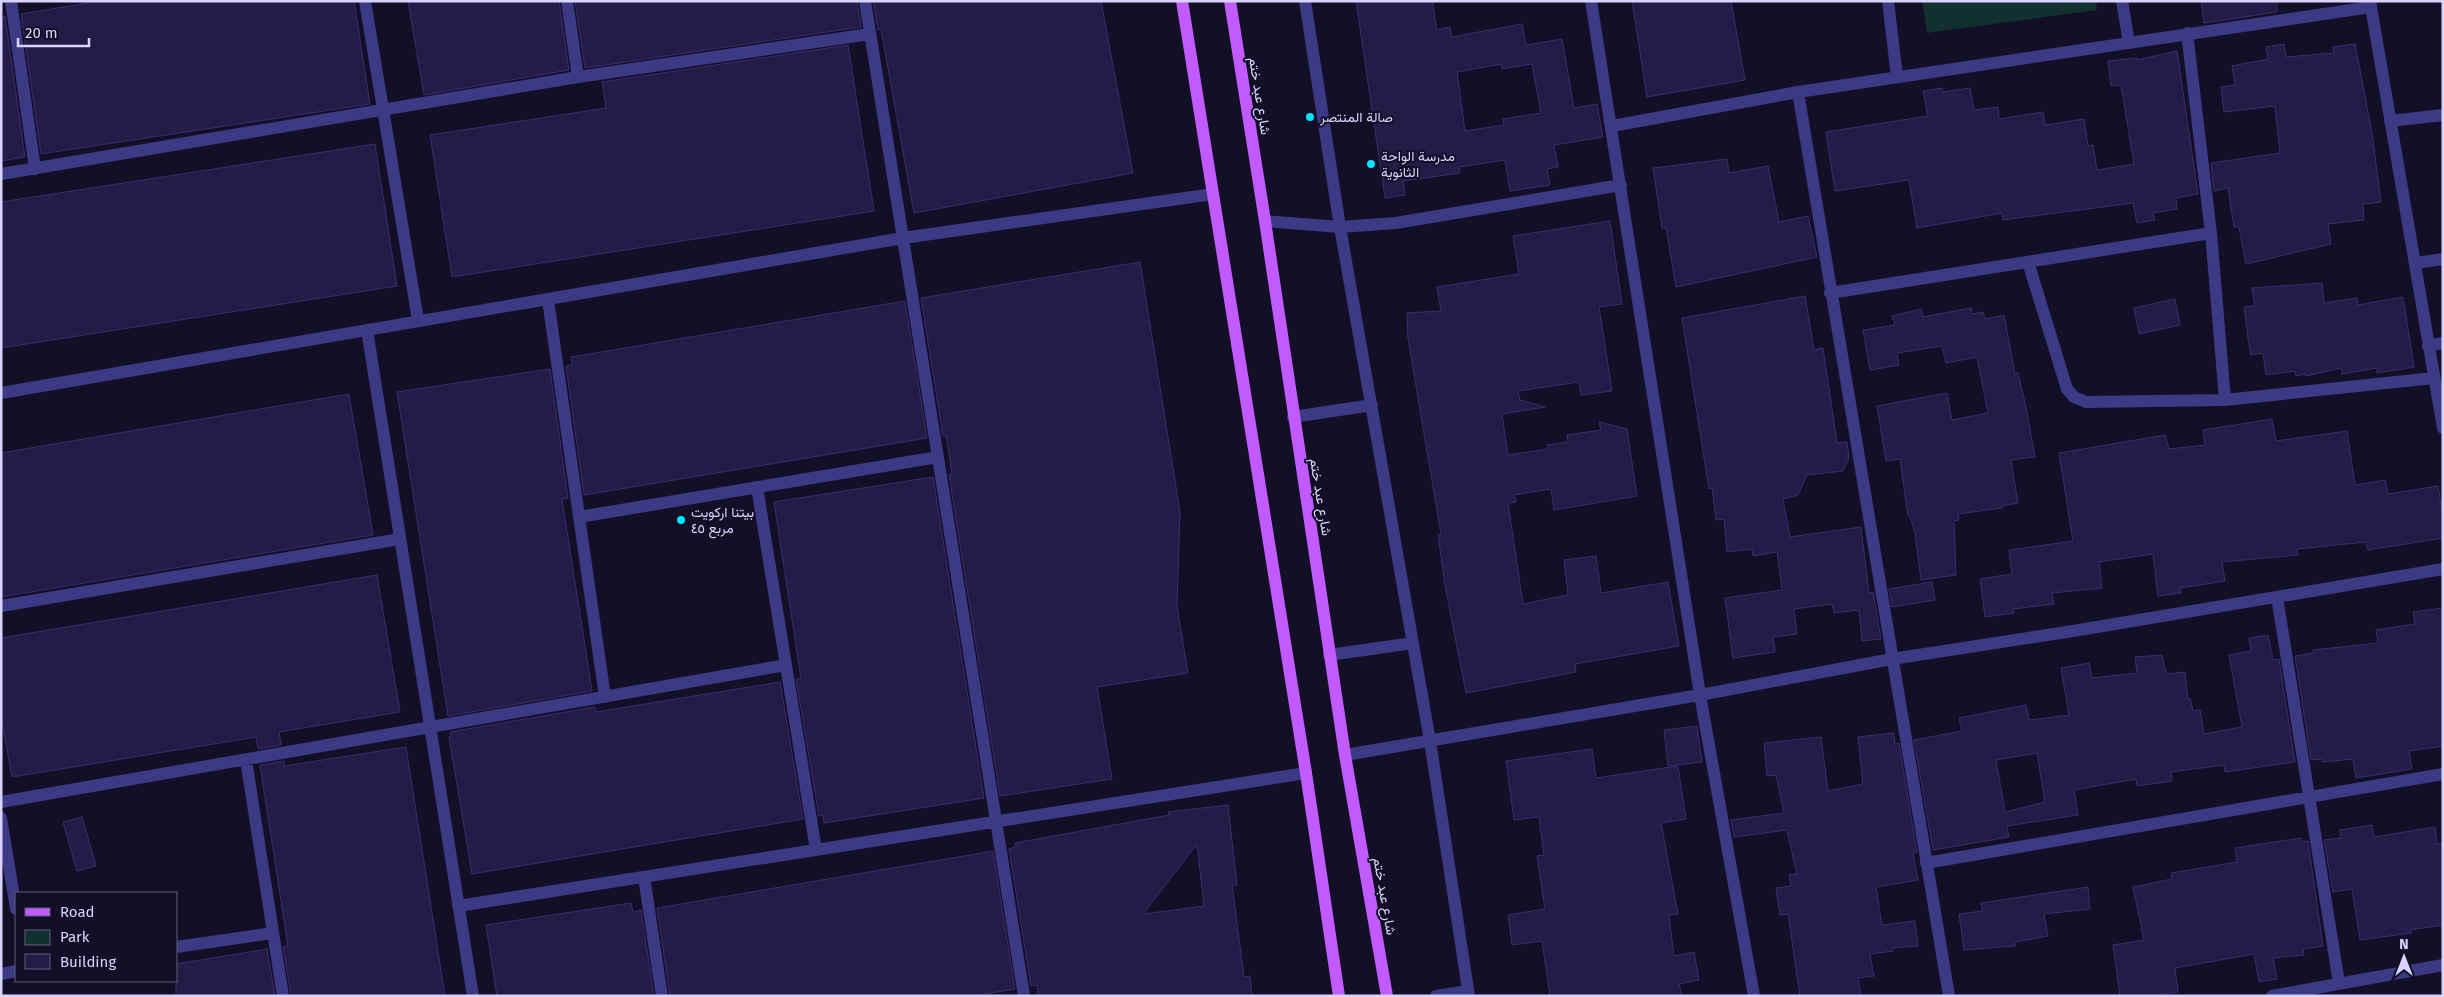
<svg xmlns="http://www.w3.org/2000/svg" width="2444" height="997" font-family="'Fira Sans',Vazirmatn,sans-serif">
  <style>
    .green { fill: #12302f }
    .building { fill: #241b47; stroke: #3b2d73; fill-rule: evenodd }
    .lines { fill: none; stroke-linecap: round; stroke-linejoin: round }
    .minor { stroke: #3d3a85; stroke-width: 12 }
    .major { stroke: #c25bff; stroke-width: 12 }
    .poi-dot { fill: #00e5ff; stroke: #130f26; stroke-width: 2 }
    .labels { text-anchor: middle; stroke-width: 4; stroke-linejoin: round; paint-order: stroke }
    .street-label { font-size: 14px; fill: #d9d4ff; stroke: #130f26 }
    .poi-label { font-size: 14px; fill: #d9d4ff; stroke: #130f26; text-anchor: start }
  </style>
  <rect width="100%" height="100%" fill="#130f26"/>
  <path class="green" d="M 1922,1 L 2096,1 L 2097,10 L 1927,33 Z"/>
  <path class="building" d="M 100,1 L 354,1 L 370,104 L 41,154 L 21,14 Z
    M 408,1 L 559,1 L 569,70 L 424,95 Z
    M 575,1 L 857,1 L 861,27 L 585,68 Z
    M 873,1 L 1101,1 L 1133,173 L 914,213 L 881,29 L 878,30 Z
    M 1356,1 L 1432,1 L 1437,30 L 1450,27 L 1452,37 L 1522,24 L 1526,45 L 1562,39 L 1574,108 L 1597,104 L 1603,137 L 1554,145 L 1558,167 L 1547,169 L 1550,185 L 1510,191 L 1505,160 L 1459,167 L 1460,173 L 1403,181 L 1405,195 L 1385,198 ZM 1501,64 L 1502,69 L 1532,64 L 1541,113 L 1503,119 L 1504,125 L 1465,131 L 1457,72 Z
    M 1632,1 L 1731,1 L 1745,80 L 1647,97 Z
    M 2201,1 L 2277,1 L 2277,12 L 2204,23 Z
    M 5,16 L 25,157 L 1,161 L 1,17 Z
    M 2284,44 L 2286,57 L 2334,53 L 2333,47 L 2355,44 L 2372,133 L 2381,202 L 2363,204 L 2364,220 L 2328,224 L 2331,244 L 2246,264 L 2239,227 L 2234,227 L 2228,188 L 2214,191 L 2211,163 L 2280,153 L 2275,106 L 2224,112 L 2221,87 L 2235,85 L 2232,66 L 2268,59 L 2266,47 Z
    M 848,45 L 874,211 L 452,277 L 430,135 L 606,108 L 602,82 Z
    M 2177,51 L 2198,194 L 2176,198 L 2177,209 L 2153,213 L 2155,220 L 2137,223 L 2133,203 L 2003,220 L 2002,213 L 1917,228 L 1909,180 L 1835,191 L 1826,132 L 1928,116 L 1923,91 L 1942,88 L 1943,92 L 1970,88 L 1974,110 L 1998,107 L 1999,119 L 2043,112 L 2045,125 L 2084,119 L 2088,146 L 2093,145 L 2097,170 L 2134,164 L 2121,85 L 2111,86 L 2108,61 L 2137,58 L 2137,60 Z
    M 375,144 L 397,286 L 1,348 L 1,202 Z
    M 1727,159 L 1729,173 L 1768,166 L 1779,222 L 1808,216 L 1817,257 L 1676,287 L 1666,228 L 1662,228 L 1653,168 Z
    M 1610,221 L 1622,304 L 1599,307 L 1612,391 L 1581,395 L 1579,382 L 1518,391 L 1520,400 L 1545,407 L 1502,414 L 1508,455 L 1548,449 L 1547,445 L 1568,442 L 1567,435 L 1601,430 L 1599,422 L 1627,429 L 1637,496 L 1554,510 L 1551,489 L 1514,495 L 1516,502 L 1508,503 L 1523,604 L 1568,595 L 1564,560 L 1596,556 L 1601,593 L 1668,582 L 1679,646 L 1575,664 L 1576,672 L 1466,693 L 1445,585 L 1438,535 L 1441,534 L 1408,338 L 1407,313 L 1441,311 L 1437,287 L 1519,274 L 1513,236 Z
    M 1140,262 L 1180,512 L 1177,606 L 1188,673 L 1097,687 L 1112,779 L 1000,796 L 949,475 L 952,474 L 946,435 L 943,436 L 921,298 Z
    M 2322,283 L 2324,303 L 2357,298 L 2358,305 L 2403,297 L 2414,367 L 2377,373 L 2377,368 L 2342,374 L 2341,368 L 2306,376 L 2306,374 L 2296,376 L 2295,371 L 2266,375 L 2263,353 L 2251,355 L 2248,338 L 2244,307 L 2255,306 L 2252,288 Z
    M 1805,296 L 1814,350 L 1823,348 L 1837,443 L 1847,442 L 1849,458 L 1843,471 L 1807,475 L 1798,495 L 1783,499 L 1790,537 L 1861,527 L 1869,593 L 1873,592 L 1881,639 L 1862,641 L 1859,610 L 1834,613 L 1832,604 L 1794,609 L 1797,634 L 1773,637 L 1775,652 L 1733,658 L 1725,598 L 1782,590 L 1777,552 L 1753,556 L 1752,549 L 1727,552 L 1724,519 L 1716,520 L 1712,488 L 1709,489 L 1682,318 Z
    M 2175,299 L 2180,325 L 2139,334 L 2134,308 Z
    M 905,301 L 927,438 L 584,495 L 566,366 L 572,365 L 571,357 Z
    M 1971,308 L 1972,314 L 1983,312 L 1985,319 L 2004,315 L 2015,374 L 2018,373 L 2026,407 L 2035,457 L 2011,460 L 2018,503 L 2002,506 L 2002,508 L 1958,514 L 1959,520 L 1954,521 L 1956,575 L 1921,580 L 1915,533 L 1910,516 L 1908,516 L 1900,459 L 1886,461 L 1877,406 L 1947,393 L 1952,420 L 1988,413 L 1977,357 L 1946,363 L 1942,346 L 1897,353 L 1899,365 L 1870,370 L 1863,330 L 1895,325 L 1892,316 L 1921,309 L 1923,317 Z
    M 550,369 L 568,498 L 562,499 L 592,691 L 448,716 L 397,392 Z
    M 349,394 L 373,535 L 1,597 L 1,453 Z
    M 2272,419 L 2276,441 L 2347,431 L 2355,485 L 2385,480 L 2388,494 L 2438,486 L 2443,516 L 2443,538 L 2368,550 L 2366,542 L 2297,549 L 2298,555 L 2222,562 L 2225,581 L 2180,588 L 2181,593 L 2158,596 L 2153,554 L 2099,562 L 2102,588 L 2052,593 L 2054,604 L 2013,609 L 2014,613 L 1985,617 L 1980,579 L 2012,574 L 2009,550 L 2073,541 L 2059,453 L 2165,435 L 2169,449 L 2205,445 L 2203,430 Z
    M 933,477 L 984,798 L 824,823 L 823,815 L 819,816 L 796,679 L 801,678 L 774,502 Z
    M 377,575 L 400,712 L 279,732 L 281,745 L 258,749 L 256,737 L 12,777 L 1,716 L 1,638 Z
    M 1932,582 L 1935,600 L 1892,607 L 1889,589 Z
    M 2443,608 L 2443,746 L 2409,751 L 2412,769 L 2356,778 L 2353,759 L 2323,762 L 2322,759 L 2311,760 L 2295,656 L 2313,653 L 2313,650 L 2378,643 L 2376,630 L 2415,624 L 2413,612 Z
    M 2268,635 L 2273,660 L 2279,659 L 2295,762 L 2225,772 L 2224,765 L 2171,772 L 2172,781 L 2137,786 L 2136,779 L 2074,790 L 2078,815 L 2007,826 L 2009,837 L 1933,850 L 1914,740 L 1962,731 L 1959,718 L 2026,705 L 2029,720 L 2069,715 L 2061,668 L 2089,663 L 2092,678 L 2137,673 L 2135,657 L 2162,655 L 2166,674 L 2185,672 L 2188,699 L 2190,698 L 2193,711 L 2200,710 L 2204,734 L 2242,727 L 2229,655 L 2251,651 L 2249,638 ZM 2037,753 L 2045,802 L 2005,812 L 1996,760 Z
    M 780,682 L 803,819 L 472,874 L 449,737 L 451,736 L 450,732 L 595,707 L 596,712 Z
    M 1697,726 L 1702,762 L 1668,766 L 1664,730 Z
    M 1894,733 L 1895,744 L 1899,743 L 1917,852 L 1913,853 L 1918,880 L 1876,887 L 1882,925 L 1915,921 L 1918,946 L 1893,948 L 1893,951 L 1870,954 L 1874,976 L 1858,978 L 1861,996 L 1800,996 L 1788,914 L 1780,915 L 1776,888 L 1791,886 L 1789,875 L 1797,874 L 1787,830 L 1734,837 L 1731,820 L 1784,813 L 1776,775 L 1767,776 L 1764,743 L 1821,737 L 1828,791 L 1863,784 L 1858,737 Z
    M 406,747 L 445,996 L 291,996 L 283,947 L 288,946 L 260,765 L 284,761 L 284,766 Z
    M 1592,749 L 1596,778 L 1678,766 L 1686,819 L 1661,823 L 1678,914 L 1669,915 L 1674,956 L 1694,952 L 1699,980 L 1679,984 L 1682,996 L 1550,996 L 1542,941 L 1512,945 L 1508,915 L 1545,909 L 1537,856 L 1544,855 L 1539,817 L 1514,820 L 1506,761 Z
    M 1228,805 L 1237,885 L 1232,885 L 1244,977 L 1250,976 L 1252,996 L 1038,996 L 1037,985 L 1031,986 L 1009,849 L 1015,847 L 1015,843 L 1169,815 L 1168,812 ZM 1197,844 L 1204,906 L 1143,914 Z
    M 82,817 L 96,866 L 77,871 L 63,822 Z
    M 2372,825 L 2374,837 L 2435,827 L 2437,844 L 2443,843 L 2443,925 L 2410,930 L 2411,933 L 2360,940 L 2352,889 L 2333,892 L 2324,840 L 2341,838 L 2340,830 Z
    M 2301,838 L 2301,842 L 2308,841 L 2323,946 L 2303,949 L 2304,955 L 2273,958 L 2277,979 L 2259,982 L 2254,954 L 2175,968 L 2178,992 L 2149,996 L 2120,996 L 2113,945 L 2144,940 L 2133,887 L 2172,879 L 2171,873 L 2237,862 L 2235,848 Z
    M 993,851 L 1015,989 L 973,996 L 670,996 L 657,908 Z
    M 2088,887 L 2090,909 L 2044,914 L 2048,936 L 2015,942 L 2015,946 L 1964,950 L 1959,914 L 1983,911 L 1981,903 Z
    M 631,903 L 633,912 L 641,910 L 654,996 L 497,996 L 486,925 Z
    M 267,949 L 275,996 L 176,996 L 176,964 Z"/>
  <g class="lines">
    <path class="minor" d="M 11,1 L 35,169
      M 365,1 L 418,320
      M 567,1 L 578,77
      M 865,1 L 1024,996
      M 1305,1 L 1340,227 L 1430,741 L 1469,996
      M 1591,1 L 1700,695 L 1754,996
      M 1888,1 L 1897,77
      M 2122,1 L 2129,43
      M 2370,1 L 2443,428
      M 2187,33 L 2211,233 L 2225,400
      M 1798,92 L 1949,996
      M 2390,121 L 2443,115
      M 1612,126 L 1798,92 L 2371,7
      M 1,174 L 578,77 L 870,34
      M 1265,221 L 1340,227 L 1396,223 L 1621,185
      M 2028,262 L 2067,389 L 2074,397 L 2086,402 L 2225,400 L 2434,378
      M 2416,263 L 2443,259
      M 1830,293 L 2211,233
      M 548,300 L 605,697
      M 367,330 L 473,996
      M 2428,346 L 2443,343
      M 1,393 L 903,238 L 1213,194
      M 1293,417 L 1372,405
      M 757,487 L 816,850
      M 579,517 L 938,457
      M 2277,597 L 2339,983
      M 1,606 L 400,539
      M 1329,655 L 1413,643
      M 1345,755 L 1700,695 L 1892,659 L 2073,631 L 2443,569
      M 246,760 L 283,996
      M 1,802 L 786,665
      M 1,818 L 16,909
      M 1926,863 L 2443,774
      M 644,877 L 662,996
      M 458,906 L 1306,773
      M 176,947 L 273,933
      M 1,974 L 16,971
      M 1436,996 L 1468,991
      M 2272,996 L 2443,965"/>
    <path class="major" d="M 1182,1 L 1306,773 L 1339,996
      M 1230,1 L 1265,221 L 1345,755 L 1387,996"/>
  </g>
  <g class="poi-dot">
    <circle cx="1310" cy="117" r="5"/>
    <circle cx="1371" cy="164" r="5"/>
    <circle cx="681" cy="520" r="5"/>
  </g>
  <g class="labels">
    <g class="street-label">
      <text transform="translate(1260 96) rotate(81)" y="5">شارع عبد ختم</text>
      <text transform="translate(1321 497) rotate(81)" y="5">شارع عبد ختم</text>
      <text transform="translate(1385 896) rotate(80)" y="5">شارع عبد ختم</text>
    </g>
    <g class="poi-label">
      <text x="1320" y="122">صالة المنتصر</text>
      <text x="1381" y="161">مدرسة الواحة<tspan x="1381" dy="16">الثانوية</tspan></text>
      <text x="691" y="517">بيتنا اركويت<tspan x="691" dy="16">مربع ٤٥</tspan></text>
    </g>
  </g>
  <rect width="2444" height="997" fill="none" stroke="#d9d4ff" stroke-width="5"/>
  <rect x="15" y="892" width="162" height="90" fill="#130f26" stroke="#625e7d"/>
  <rect x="25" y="908" width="25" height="8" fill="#c25bff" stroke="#625e7d"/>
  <text x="60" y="917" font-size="15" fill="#d9d4ff">Road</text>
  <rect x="25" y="930" width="25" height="15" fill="#12302f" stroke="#625e7d"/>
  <text x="60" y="942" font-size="15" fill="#d9d4ff">Park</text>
  <rect x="25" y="954" width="25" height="15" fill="#241b47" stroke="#625e7d"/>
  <text x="60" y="967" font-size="15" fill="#d9d4ff">Building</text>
  <g transform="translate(2404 957)" stroke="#130f26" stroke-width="4" paint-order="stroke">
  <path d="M0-4L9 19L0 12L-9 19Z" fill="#d9d4ff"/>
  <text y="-8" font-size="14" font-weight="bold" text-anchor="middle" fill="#d9d4ff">N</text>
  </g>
  <path d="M18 38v8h71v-8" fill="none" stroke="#d9d4ff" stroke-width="2.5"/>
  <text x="25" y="38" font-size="15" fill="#d9d4ff" stroke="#130f26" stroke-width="4" paint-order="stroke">20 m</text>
</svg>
